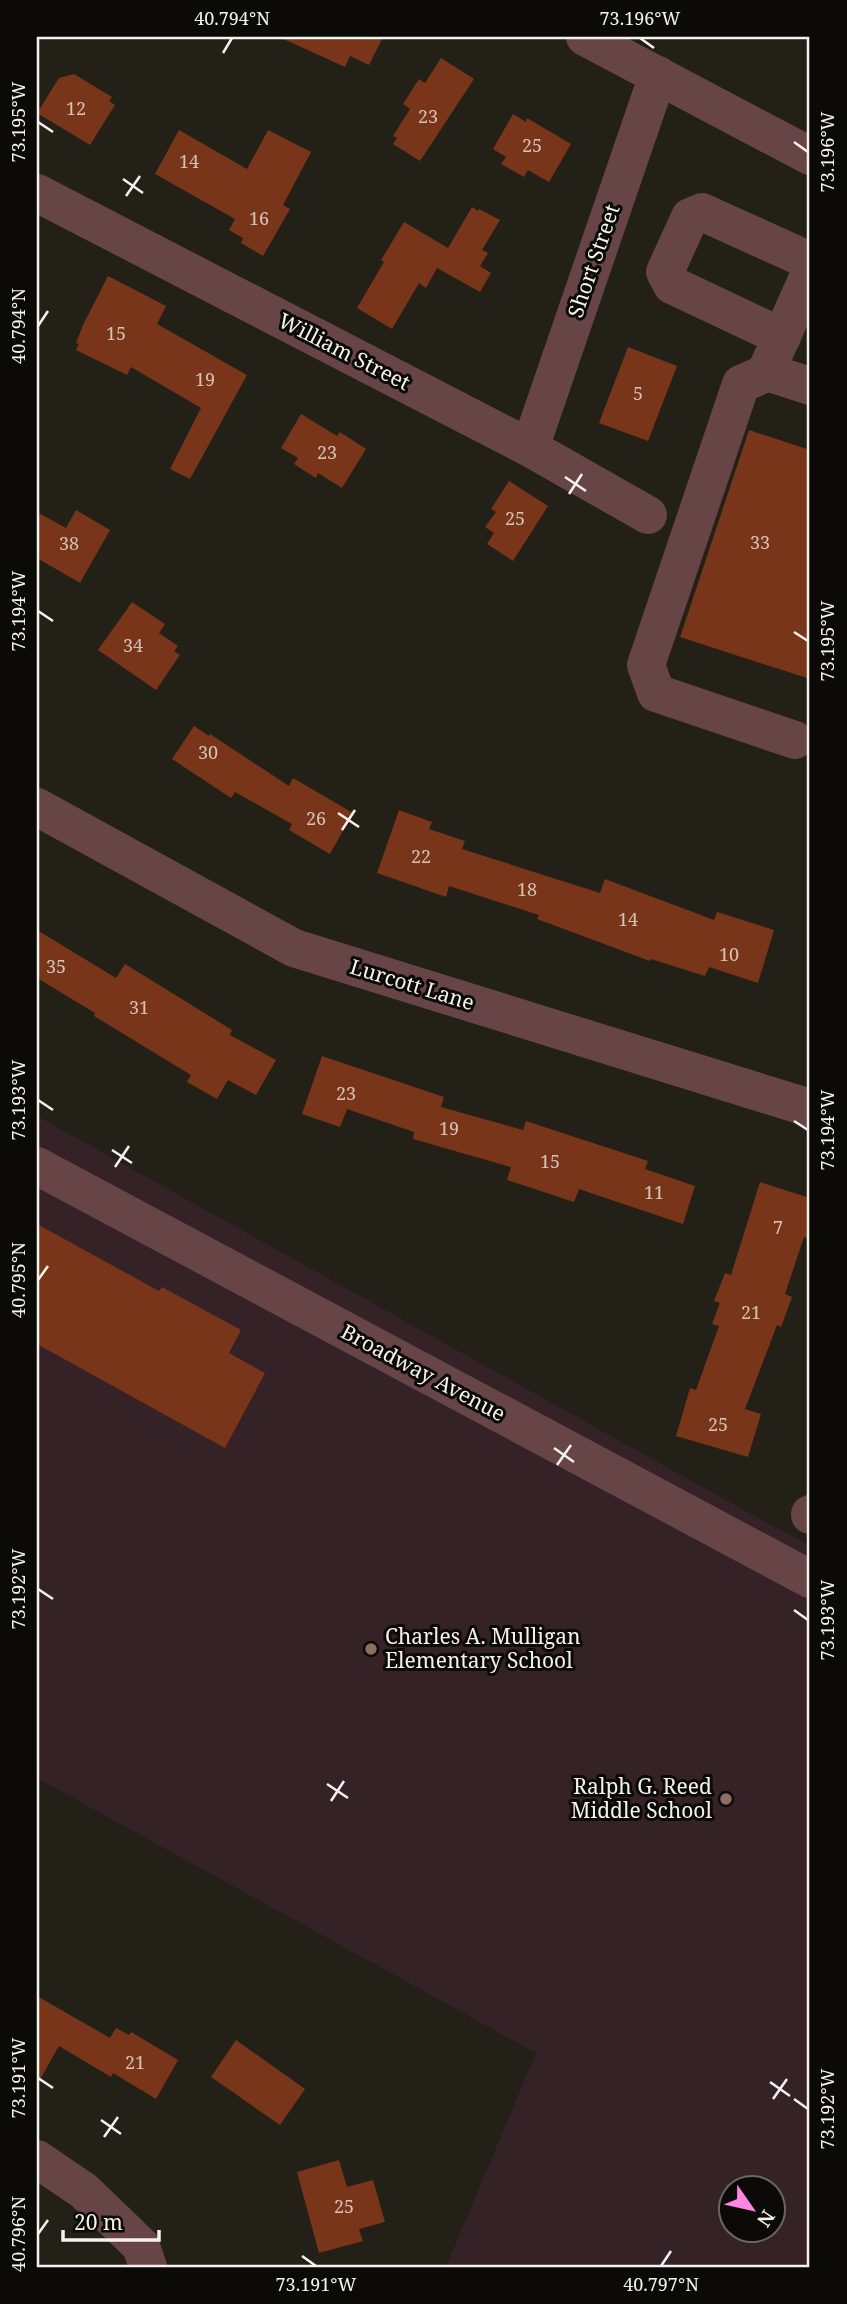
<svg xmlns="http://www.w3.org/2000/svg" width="847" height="2304" font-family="'Noto Serif',serif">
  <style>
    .education { fill: #342227; fill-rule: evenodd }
    .building { fill: #793519 }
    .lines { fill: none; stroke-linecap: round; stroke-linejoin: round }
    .minor { stroke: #674547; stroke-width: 38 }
    .ticks { fill: none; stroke: #f4f2ec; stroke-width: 2.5 }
    .education-dot { fill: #8d6e63; stroke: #0b0a07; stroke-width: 2.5 }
    .labels { text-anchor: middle; stroke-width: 6; stroke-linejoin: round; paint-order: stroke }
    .number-label { font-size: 18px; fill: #d5c3b7 }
    .street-label { font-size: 21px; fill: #f4f2ec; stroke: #0b0a07 }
    .poi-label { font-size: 21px; fill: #f4f2ec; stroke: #0b0a07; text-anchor: start }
    .neatline { fill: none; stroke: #f4f2ec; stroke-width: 2.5 }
    .ticks-label { font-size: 18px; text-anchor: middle; fill: #f4f2ec }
  </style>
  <rect width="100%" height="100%" fill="#232018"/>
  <path class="education" d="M 37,1116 L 760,1519 L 810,1545 L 810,2267 L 446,2267 L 536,2053 L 37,1778 ZM 732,2188 L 774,2188 L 774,2230 L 732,2230 Z"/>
  <path class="building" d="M 279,37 L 383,37 L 369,65 L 350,56 L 345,67 Z
    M 441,58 L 474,79 L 420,161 L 393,144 L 397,138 L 393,136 L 410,109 L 403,104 L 419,79 L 425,83 Z
    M 74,74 L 112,97 L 109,101 L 115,105 L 90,145 L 37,113 L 59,78 Z
    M 513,114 L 526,122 L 527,118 L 571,144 L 549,182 L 528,170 L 524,177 L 501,164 L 506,157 L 493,149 Z
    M 179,130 L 247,169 L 268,130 L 311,152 L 283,205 L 290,209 L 263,256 L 241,243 L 243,238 L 229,230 L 235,219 L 155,174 Z
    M 472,207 L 478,211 L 479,209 L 500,220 L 482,250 L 488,253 L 480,266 L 491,273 L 480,292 L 437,268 L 426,288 L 419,283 L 392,329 L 357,308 L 384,262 L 381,260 L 404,222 L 448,248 Z
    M 108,276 L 166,306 L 157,324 L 247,375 L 190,479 L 170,469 L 201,408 L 131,367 L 127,375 L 76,350 L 79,344 L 76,343 L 83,325 Z
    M 628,347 L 677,366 L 648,441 L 599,423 Z
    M 301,414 L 337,436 L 340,432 L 366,449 L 342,488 L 318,473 L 316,478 L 294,464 L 298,458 L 281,448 Z
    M 749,430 L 810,450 L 810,679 L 680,637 Z
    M 509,481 L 548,506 L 513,561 L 487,544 L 494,533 L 485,527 L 496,512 L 491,509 Z
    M 76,510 L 110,530 L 80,583 L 37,558 L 37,512 L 66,528 Z
    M 132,602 L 165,624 L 159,633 L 178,646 L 174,651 L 180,655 L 156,690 L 98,650 Z
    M 194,726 L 209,736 L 210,734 L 289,786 L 293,778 L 353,813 L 330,854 L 289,830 L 292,824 L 235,792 L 231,798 L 172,759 Z
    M 399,810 L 432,822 L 429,829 L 465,841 L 462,849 L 600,893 L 605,879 L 714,920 L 717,912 L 774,930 L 758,983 L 709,967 L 705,976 L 651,959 L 650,961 L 537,919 L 539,915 L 449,886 L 446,897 L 377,873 Z
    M 37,930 L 116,978 L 125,964 L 232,1030 L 230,1035 L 276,1060 L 256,1095 L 228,1080 L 217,1099 L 187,1082 L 191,1075 L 94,1016 L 95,1013 L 37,978 Z
    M 322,1056 L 444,1097 L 441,1107 L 523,1130 L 526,1121 L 648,1161 L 645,1169 L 695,1186 L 683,1224 L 579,1189 L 574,1202 L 507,1180 L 511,1167 L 413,1139 L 414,1132 L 347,1109 L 340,1127 L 302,1114 Z
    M 760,1182 L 810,1198 L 810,1239 L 804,1237 L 785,1294 L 792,1297 L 781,1327 L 777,1325 L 745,1409 L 761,1414 L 748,1457 L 676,1436 L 690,1388 L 696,1390 L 719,1326 L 712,1324 L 720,1303 L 714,1301 L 725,1273 L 731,1275 Z
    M 37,1224 L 159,1291 L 162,1287 L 241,1330 L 229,1353 L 265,1373 L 225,1448 L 37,1344 Z
    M 37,1996 L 110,2038 L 116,2028 L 129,2035 L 131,2032 L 178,2060 L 156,2099 L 113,2073 L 111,2077 L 59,2046 L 37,2085 Z
    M 236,2040 L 305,2089 L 280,2125 L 211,2077 Z
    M 339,2160 L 347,2187 L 373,2180 L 385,2222 L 359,2229 L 363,2241 L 319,2253 L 297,2172 Z"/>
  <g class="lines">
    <path class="minor" d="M 585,37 L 810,156
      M 37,193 L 530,448 L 648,515
      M 810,273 L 769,365 L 776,375 L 810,386
      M 782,337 L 672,285 L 665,272 L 690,217 L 702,212 L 810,261
      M 773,370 L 741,384 L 646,665 L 656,693 L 795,740
      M 530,448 L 658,75
      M 37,807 L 294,948 L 810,1108
      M 37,1166 L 810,1579
      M 810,1515 L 810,1514
      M 37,2159 L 84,2191 L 141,2246 L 148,2267"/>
  </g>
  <path class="ticks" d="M 640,38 L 654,48M 223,53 L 232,38M 38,122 L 53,132M 794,142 L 808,152M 123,179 L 143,193M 126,196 L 140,176M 38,326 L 48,311M 565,477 L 586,491M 569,494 L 582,474M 38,611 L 53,621M 794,632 L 808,641M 338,813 L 359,827M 342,830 L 355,810M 38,1100 L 53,1110M 794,1121 L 808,1130M 112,1150 L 132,1163M 115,1167 L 129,1146M 38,1280 L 48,1266M 554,1448 L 574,1462M 557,1465 L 571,1445M 38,1589 L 53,1599M 794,1610 L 808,1620M 327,1784 L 348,1798M 331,1801 L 344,1781M 38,2078 L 53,2088M 770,2082 L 790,2096M 773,2099 L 787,2079M 794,2099 L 808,2109M 101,2120 L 121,2134M 104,2137 L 118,2117M 38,2234 L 48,2220M 302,2256 L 316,2266M 661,2266 L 671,2251"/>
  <g class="education-dot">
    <circle cx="371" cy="1649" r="7"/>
    <circle cx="726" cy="1799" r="7"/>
  </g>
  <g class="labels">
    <g class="number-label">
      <text x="76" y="115">12</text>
      <text x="428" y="123">23</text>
      <text x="532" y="152">25</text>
      <text x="189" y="168">14</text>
      <text x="259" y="225">16</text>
      <text x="116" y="340">15</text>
      <text x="205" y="386">19</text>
      <text x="638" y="400">5</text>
      <text x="327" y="459">23</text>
      <text x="515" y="525">25</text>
      <text x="760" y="549">33</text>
      <text x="69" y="550">38</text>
      <text x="133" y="652">34</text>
      <text x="208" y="759">30</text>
      <text x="316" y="825">26</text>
      <text x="421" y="863">22</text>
      <text x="527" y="896">18</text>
      <text x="628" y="926">14</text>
      <text x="729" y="961">10</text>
      <text x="56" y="973">35</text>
      <text x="139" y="1014">31</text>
      <text x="346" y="1100">23</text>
      <text x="449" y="1135">19</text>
      <text x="550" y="1168">15</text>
      <text x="654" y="1199">11</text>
      <text x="778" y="1234">7</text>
      <text x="751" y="1319">21</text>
      <text x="718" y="1431">25</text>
      <text x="135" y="2069">21</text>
      <text x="344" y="2213">25</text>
    </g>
    <g class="street-label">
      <text transform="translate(594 261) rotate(-71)" y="7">Short Street</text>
      <text transform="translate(344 352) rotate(27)" y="7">William Street</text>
      <text transform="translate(412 985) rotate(17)" y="7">Lurcott Lane</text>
      <text transform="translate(423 1373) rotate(28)" y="7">Broadway Avenue</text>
    </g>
    <g class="poi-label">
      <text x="385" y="1644">Charles A. Mulligan<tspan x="385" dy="24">Elementary School</tspan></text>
      <text x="712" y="1794" text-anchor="end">Ralph G. Reed<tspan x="712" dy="24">Middle School</tspan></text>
    </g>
  </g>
  <rect width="847" height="2304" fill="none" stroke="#0b0a07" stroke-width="77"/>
  <g transform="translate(752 2209) rotate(124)"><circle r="33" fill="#0b0a07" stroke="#686763" stroke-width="2"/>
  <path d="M0-5L12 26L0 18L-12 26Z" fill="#fd86e1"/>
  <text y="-10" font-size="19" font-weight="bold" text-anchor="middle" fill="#f4f2ec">N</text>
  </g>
  <path d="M63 2230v10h96v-10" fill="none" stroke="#f4f2ec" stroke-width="3.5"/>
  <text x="74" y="2230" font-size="21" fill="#f4f2ec" stroke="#0b0a07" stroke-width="5" paint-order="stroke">20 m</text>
  <rect x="38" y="38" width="770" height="2228" class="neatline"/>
  <g class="ticks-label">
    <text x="232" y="25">40.794°N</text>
    <text x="640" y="25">73.196°W</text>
    <text transform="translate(19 122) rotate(-90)" y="6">73.195°W</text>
    <text transform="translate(828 152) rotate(-90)" y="6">73.196°W</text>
    <text transform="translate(19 326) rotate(-90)" y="6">40.794°N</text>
    <text transform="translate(19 611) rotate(-90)" y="6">73.194°W</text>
    <text transform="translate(828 641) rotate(-90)" y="6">73.195°W</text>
    <text transform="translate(19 1100) rotate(-90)" y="6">73.193°W</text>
    <text transform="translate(828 1130) rotate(-90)" y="6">73.194°W</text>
    <text transform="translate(19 1280) rotate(-90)" y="6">40.795°N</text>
    <text transform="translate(19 1589) rotate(-90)" y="6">73.192°W</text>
    <text transform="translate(828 1620) rotate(-90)" y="6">73.193°W</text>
    <text transform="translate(19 2078) rotate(-90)" y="6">73.191°W</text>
    <text transform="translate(828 2109) rotate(-90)" y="6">73.192°W</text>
    <text transform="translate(19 2234) rotate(-90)" y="6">40.796°N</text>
    <text x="316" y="2291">73.191°W</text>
    <text x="661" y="2291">40.797°N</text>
  </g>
</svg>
